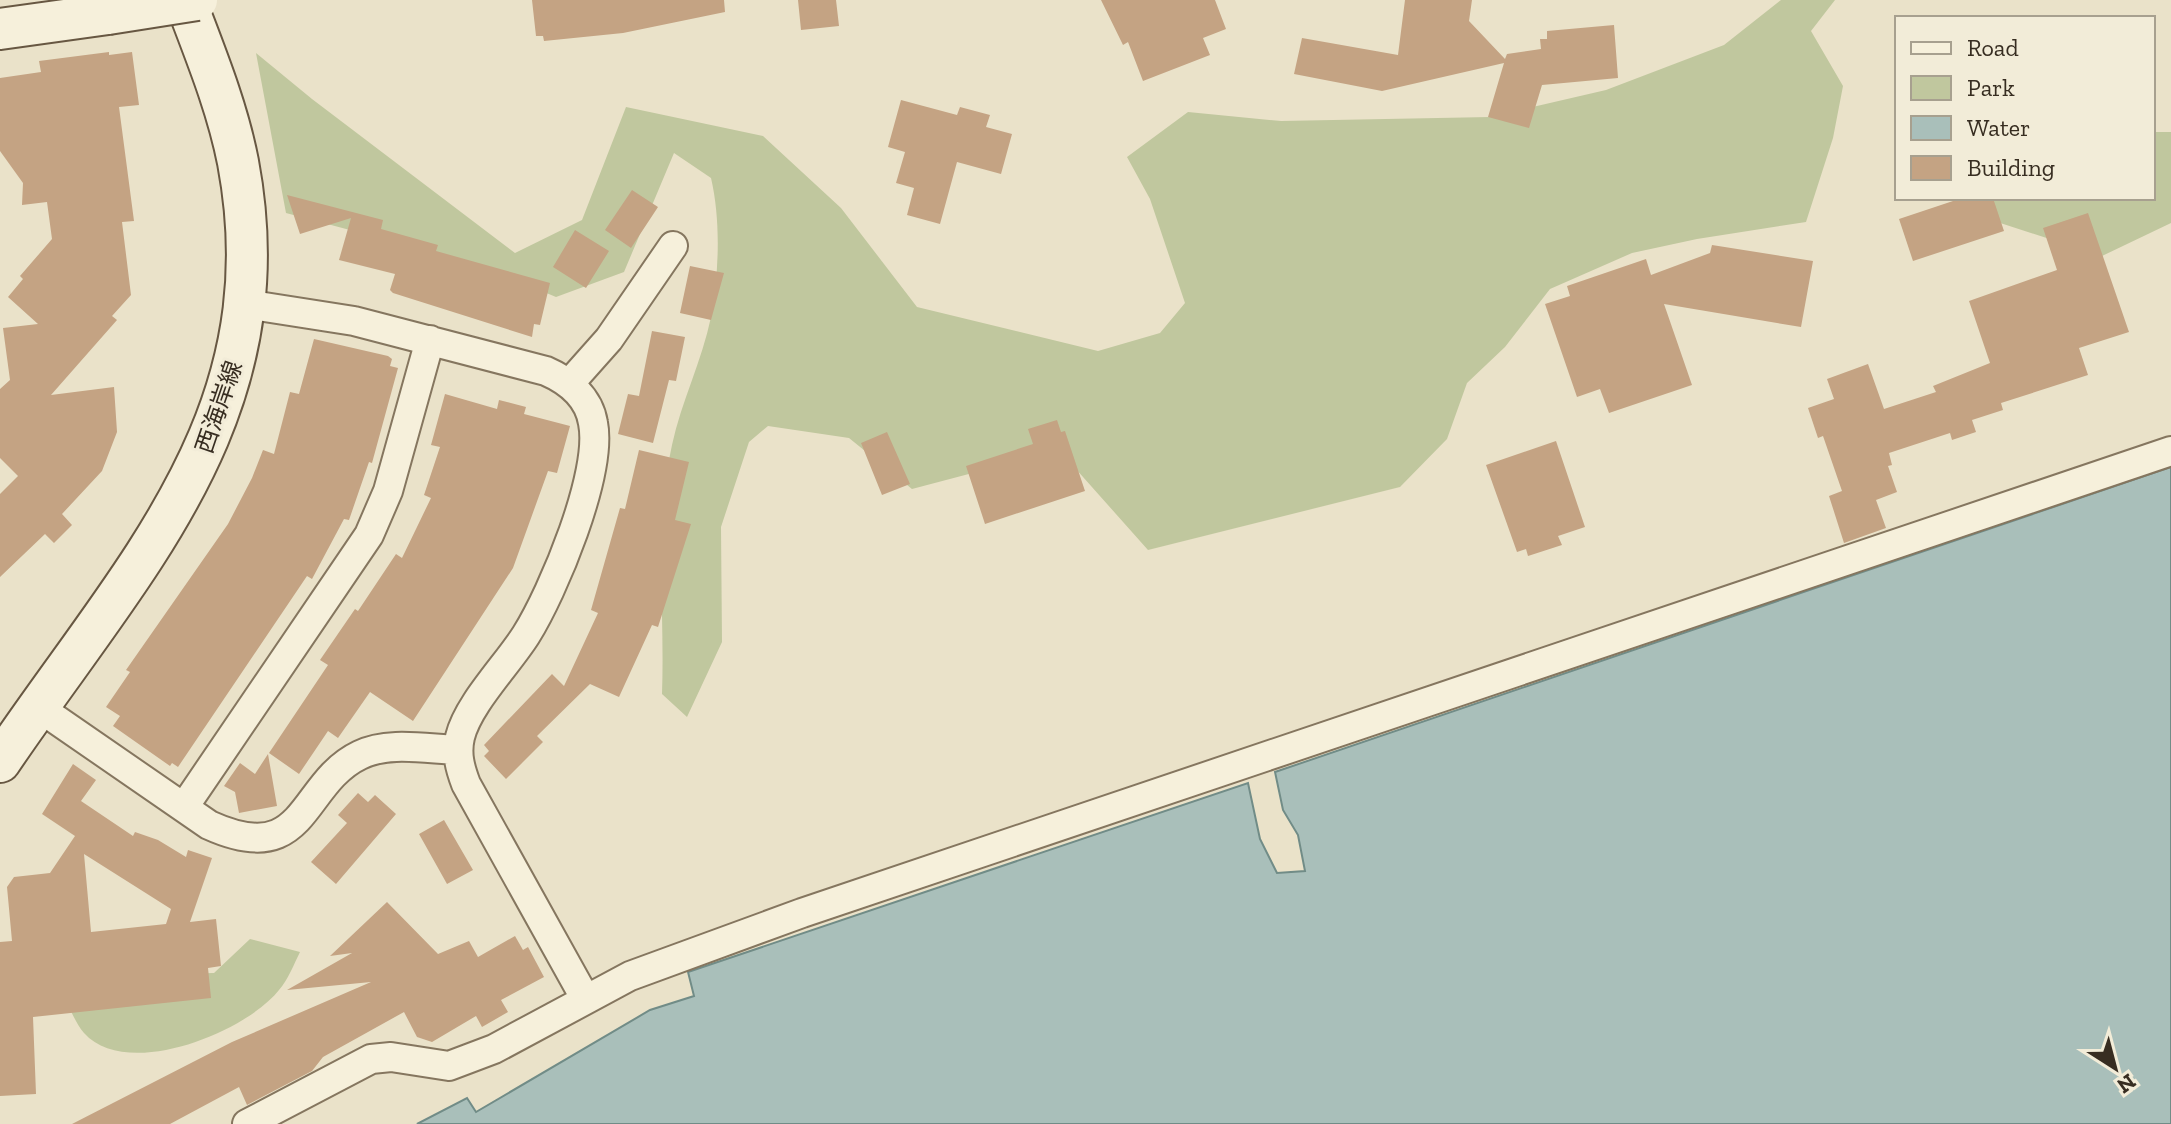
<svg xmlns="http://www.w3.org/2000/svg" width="2171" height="1124" font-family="'Zilla Slab','Noto Sans JP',serif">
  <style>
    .green { fill: #c0c79e }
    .water { fill: #a9bfba; stroke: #718c87; stroke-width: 2 }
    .building { fill: #c4a383; fill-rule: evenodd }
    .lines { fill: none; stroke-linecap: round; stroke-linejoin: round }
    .street-casing { stroke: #85765f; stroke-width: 32 }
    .secondary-casing { stroke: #675742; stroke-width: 44 }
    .street { stroke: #f6f0db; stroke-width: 28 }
    .secondary { stroke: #f6f0db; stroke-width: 40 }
    .secondary-bridge-casing { stroke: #675742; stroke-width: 44; stroke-linecap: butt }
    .secondary-bridge { stroke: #f6f0db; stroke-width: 40 }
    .labels { text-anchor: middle; stroke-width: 6; stroke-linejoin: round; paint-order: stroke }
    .street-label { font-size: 24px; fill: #372d21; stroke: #f2ecd8 }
  </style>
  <rect width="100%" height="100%" fill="#eae2c9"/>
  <path class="green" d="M 1781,0 L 1835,0 L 1811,31 L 1843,86 L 1833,138 L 1806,222 L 1697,239 L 1632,253 L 1550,289 L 1505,347 L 1467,383 L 1447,439 L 1400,487 L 1148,550 L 1059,450 L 912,489 L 849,438 L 768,426 L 749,442 L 721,527 L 722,642 L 687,717 L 662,694 C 665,611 654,526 672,445 C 681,402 702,361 711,317 C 719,273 721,221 711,178 L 674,153 L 624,272 L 556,297 L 474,263 L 286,213 L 256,53 L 312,99 L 515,253 L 582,220 L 626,107 L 763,136 L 841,208 L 917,307 L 1098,351 L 1160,333 L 1185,303 L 1150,199 L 1127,157 L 1188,112 L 1281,121 L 1490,117 L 1606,90 L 1724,45 Z
    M 2153,132 L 2171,132 L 2171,223 L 2102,256 L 1988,219 L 1980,198 L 2153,198 Z
    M 250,939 L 300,952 C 294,964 288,980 279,990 C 246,1032 127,1081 84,1033 C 76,1024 71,1010 65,1000 L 119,975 L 214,973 Z"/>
  <path class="water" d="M 2171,467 L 2171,1124 L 417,1124 L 467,1098 L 476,1112 L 650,1010 L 694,996 L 688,972 L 1248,783 L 1260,839 L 1277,873 L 1305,871 L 1298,835 L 1283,810 L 1275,772 Z"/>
  <path class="building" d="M 532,0 L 724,0 L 725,12 L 623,33 L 544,41 L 543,36 L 536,36 Z
    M 798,0 L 836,0 L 839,26 L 801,30 Z
    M 1101,0 L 1215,0 L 1226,29 L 1203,38 L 1210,55 L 1143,81 L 1128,42 L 1123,45 Z
    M 1405,0 L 1472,0 L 1469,21 L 1505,59 L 1507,54 L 1541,49 L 1540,39 L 1547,39 L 1547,31 L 1614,25 L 1618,78 L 1542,85 L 1529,128 L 1488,117 L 1504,63 L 1382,91 L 1294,74 L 1302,38 L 1398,55 Z
    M 109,52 L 109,55 L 132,52 L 139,105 L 119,107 L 134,221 L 122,222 L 131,295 L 112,316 L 117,320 L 51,395 L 114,387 L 117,432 L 102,471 L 62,514 L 72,525 L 54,543 L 45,534 L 0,577 L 0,494 L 18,476 L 0,458 L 0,389 L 10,380 L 3,328 L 38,324 L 8,297 L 23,279 L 20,276 L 52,239 L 47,202 L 22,205 L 23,183 L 0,151 L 0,78 L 41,72 L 39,61 Z
    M 901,100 L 957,115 L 960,107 L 990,115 L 986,127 L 1012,134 L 1001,174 L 957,162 L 940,224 L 907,215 L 914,188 L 896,183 L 905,152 L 888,147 Z
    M 632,190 L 658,207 L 631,248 L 605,230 Z
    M 287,195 L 383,220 L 381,229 L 438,245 L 436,251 L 550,283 L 540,325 L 534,324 L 532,337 L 393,293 L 390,290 L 395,274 L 339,260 L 351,218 L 300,234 Z
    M 1962,198 L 1993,198 L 2004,231 L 1913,261 L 1899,219 Z
    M 2088,213 L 2129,332 L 2079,348 L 2088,375 L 2001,403 L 2003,410 L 1972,420 L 1976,432 L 1952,440 L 1950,433 L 1889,453 L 1892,465 L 1888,466 L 1897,492 L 1876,500 L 1886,528 L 1844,543 L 1829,496 L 1842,491 L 1823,436 L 1818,438 L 1808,408 L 1834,399 L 1827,379 L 1868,364 L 1884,409 L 1936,392 L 1933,386 L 1990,363 L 1969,301 L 2057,270 L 2043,228 Z
    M 575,230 L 609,251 L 586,288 L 553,267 Z
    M 1712,245 L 1813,261 L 1801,327 L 1664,304 L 1692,385 L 1609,413 L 1600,389 L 1577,397 L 1545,304 L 1570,296 L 1567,286 L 1646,259 L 1651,275 L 1710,253 Z
    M 690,266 L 724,273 L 711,320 L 680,313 Z
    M 652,331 L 685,337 L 676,381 L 669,380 L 653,443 L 618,434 L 628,394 L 639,396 Z
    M 314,339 L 388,356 L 392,359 L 390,366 L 398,368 L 372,463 L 369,462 L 349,520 L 344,519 L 312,579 L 307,576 L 178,767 L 172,763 L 170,766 L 113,726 L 120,716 L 106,707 L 130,672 L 126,670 L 228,524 L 252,478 L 263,450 L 274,454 L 290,392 L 299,394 Z
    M 445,394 L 497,409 L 499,400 L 526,407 L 524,414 L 570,426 L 557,473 L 548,471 L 513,568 L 413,721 L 370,692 L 338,738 L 328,731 L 299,774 L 269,753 L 328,665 L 320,660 L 355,609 L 358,611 L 396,554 L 402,558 L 431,498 L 424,495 L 440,447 L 431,445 Z
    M 1057,420 L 1061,432 L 1065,431 L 1085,491 L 985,524 L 966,466 L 1033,444 L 1028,429 Z
    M 887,432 L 910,484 L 882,495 L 861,443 Z
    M 1556,441 L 1585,527 L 1558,536 L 1562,545 L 1528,556 L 1526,549 L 1517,552 L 1486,465 Z
    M 639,450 L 689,462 L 675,520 L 691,524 L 658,627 L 652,625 L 619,697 L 590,684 L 537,736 L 543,742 L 506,779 L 484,756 L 489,751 L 484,745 L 552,674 L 564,686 L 598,613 L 591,610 L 620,508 L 625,509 Z
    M 268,754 L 277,806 L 239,813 L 235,792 L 224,786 L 240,763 L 255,774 Z
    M 73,764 L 96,780 L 81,801 L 133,836 L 135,832 L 158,840 L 186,857 L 188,850 L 212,858 L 190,922 L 216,919 L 221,966 L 208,968 L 211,998 L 33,1017 L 36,1094 L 0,1096 L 0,942 L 12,941 L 7,887 L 14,877 L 50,873 L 75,836 L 42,814 ZM 84,854 L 171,909 L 166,924 L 91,932 Z
    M 358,793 L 368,802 L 375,795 L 396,814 L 336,884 L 311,862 L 347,823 L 338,815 Z
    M 444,820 L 473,870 L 447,884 L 419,834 Z
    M 387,902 L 438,954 L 469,941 L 478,957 L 515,936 L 523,950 L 528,947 L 544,977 L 501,1000 L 508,1012 L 482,1027 L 476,1016 L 432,1042 L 417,1037 L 404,1012 L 323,1057 L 312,1071 L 247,1105 L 239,1087 L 170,1124 L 72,1124 L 232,1042 L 371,982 L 287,990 L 352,953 L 330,956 Z"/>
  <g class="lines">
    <defs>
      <path id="street" d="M 245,304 L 354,321 L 546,371 C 569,381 589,398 593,423 C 603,473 553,592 526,635 C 507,665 468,704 460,737 C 456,754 460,768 466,784 L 585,998
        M 569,384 L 609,339 L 673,246
        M 38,707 L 209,825 C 308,870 299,784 360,755 C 388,741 427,749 458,750
        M 184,807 L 369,535 L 388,491 L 430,340
        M 247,1124 L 371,1059 L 391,1057 L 449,1066 L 494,1049 L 630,976 L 802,913 L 2171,451"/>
      <path id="secondary" d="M 0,29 L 108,14
        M 0,762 C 131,568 286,417 238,162 C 227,106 205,53 185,0"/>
    </defs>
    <use href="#street" class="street-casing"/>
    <use href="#secondary" class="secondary-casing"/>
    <use href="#street" class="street"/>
    <use href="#secondary" class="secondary"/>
    <defs>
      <path id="secondary-bridge" d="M 108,14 L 197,0"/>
    </defs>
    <use href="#secondary-bridge" class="secondary-bridge-casing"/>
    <use href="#secondary-bridge" class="secondary-bridge"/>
  </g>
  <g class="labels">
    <g class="street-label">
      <text transform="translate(219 407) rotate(-71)" y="8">西海岸線</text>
    </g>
  </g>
  <rect x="1895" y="16" width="260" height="184" fill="#f2ecd8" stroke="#a7a08f" stroke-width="2"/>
  <rect x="1911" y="42" width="40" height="12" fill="#f6f0db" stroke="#a7a08f" stroke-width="2"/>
  <text x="1967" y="56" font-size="24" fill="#372d21">Road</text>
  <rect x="1911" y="76" width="40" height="24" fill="#c0c79e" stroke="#a7a08f" stroke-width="2"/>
  <text x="1967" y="96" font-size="24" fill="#372d21">Park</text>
  <rect x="1911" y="116" width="40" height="24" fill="#a9bfba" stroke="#a7a08f" stroke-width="2"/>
  <text x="1967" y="136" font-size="24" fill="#372d21">Water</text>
  <rect x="1911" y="156" width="40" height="24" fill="#c4a383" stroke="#a7a08f" stroke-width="2"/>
  <text x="1967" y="176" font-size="24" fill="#372d21">Building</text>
  <g transform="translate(2115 1068) rotate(144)" stroke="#f2ecd8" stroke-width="6" paint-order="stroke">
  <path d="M0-6L14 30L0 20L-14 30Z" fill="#372d21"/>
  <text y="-12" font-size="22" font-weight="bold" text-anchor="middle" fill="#372d21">N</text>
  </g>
</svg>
